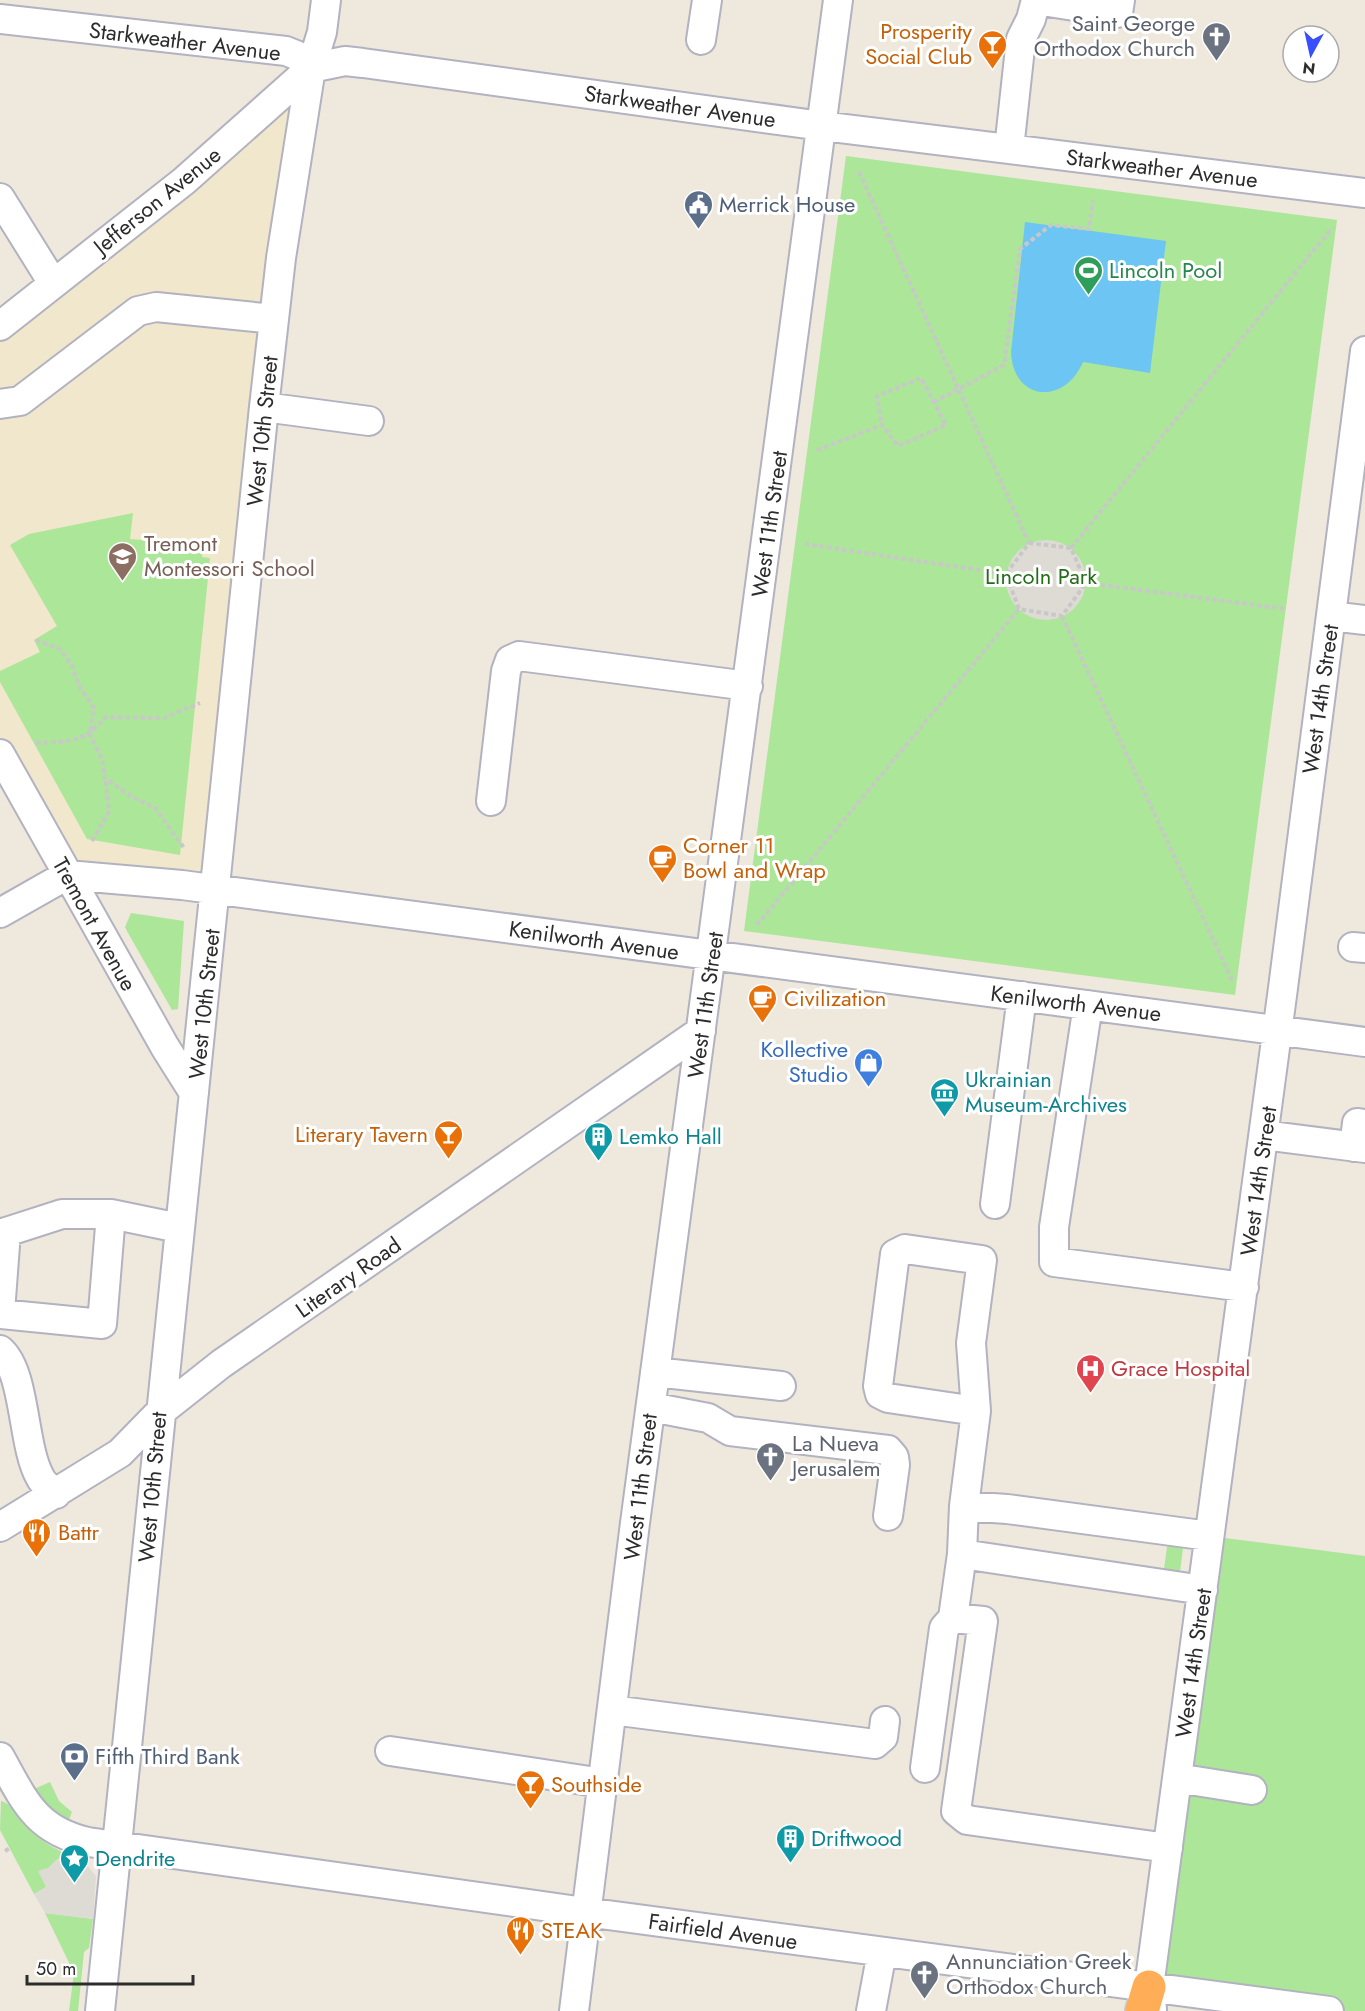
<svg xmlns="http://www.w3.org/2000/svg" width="1365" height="2011" font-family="Jost,sans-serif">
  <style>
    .education { fill: #f0e7cc }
    .green { fill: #ace698 }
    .plaza { fill: #dedbd4 }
    .water { fill: #6dc5f3 }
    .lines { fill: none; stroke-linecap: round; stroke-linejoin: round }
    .minor-casing { stroke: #b2b2c0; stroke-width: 32 }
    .highway-casing { stroke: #c8c8c8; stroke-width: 36 }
    .path { stroke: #c8c8c8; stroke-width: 4; stroke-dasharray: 4.5 3; stroke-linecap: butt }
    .minor { stroke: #fff; stroke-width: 28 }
    .highway { stroke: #ffad57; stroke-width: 33 }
    .labels { text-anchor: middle; stroke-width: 6; stroke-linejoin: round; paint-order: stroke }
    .worship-label { font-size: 22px; fill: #5b616d; stroke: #fff; text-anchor: start }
    .food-label { font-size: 22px; fill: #c56008; stroke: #fff; text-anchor: start }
    .street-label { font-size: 22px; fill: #2c2c2c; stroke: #fff }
    .service-label { font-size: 22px; fill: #4e5e75; stroke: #fff; text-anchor: start }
    .leisure-label { font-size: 22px; fill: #27864d; stroke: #fff; text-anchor: start }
    .education-label { font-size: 22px; fill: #785e54; stroke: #fff; text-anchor: start }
    .park-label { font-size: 22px; fill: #236c18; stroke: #fff }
    .shop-label { font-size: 22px; fill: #366cbe; stroke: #fff; text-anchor: end }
    .culture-label { font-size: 22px; fill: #0d838f; stroke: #fff; text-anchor: start }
    .health-label { font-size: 22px; fill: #be3a42; stroke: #fff; text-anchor: start }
  </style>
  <rect width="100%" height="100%" fill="#eee8dd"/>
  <path class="education" d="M 311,68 L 216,889 L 67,875 L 0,754 L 0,326 Z"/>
  <path class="green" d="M 846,156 L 1337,220 L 1235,995 L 744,931 Z
    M 133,513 L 130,539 L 203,545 L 202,557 L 210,558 L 180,855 L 87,839 L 0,682 L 0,671 L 40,652 L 34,640 L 57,626 L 10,545 L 29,534 Z
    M 131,913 L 184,921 L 178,1009 L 172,1010 L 128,933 L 125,927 Z
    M 1209,1536 L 1365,1556 L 1365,2011 L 1329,2011 L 1149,1987 Z
    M 1168,1540 L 1183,1548 L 1180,1572 L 1163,1576 Z
    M 50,1782 L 59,1801 L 72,1812 L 67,1825 L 58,1821 L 34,1789 Z
    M 1,1801 C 16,1805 20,1821 31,1831 C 43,1842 55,1849 69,1855 C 50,1859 48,1870 46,1887 L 34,1894 L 0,1830 Z
    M 45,1913 L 93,1919 L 89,1948 L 84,1952 L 78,2011 L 69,2011 L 74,1973 Z"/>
  <path class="plaza" d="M1006 580a40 40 0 1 1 80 0a40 40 0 1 1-80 0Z
    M 69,1855 L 85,1863 L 96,1876 L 93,1919 L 45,1913 L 34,1894 L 46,1887 L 38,1871 L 48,1868 L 55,1861 Z"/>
  <path class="water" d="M 1025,222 L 1166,241 L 1150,373 L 1083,362 C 1064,406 1013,401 1011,352 Z"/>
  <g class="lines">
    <defs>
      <path id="minor" d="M 1036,0 L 1118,13 L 1120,0
        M 0,19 L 286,51 L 296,55 L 311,68
        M 701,40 L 707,0
        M 311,68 L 345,61 L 363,63 L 822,126 L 1365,193
        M 1009,149 L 1021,39 L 1031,19 L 1036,0
        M 0,198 L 53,283
        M 0,326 L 184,181 L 311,68
        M 0,404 L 20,401 L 138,311 L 156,307 L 274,319
        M 264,407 L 369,421
        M 1331,616 L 1365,620
        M 0,754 L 165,1047 L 194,1093
        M 491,801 L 506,671 L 510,660 L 519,656 L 748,686
        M 0,913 L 67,875 L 182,885 L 1365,1042
        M 1353,947 L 1365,948
        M 1088,1005 L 1054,1227 L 1054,1262 L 1244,1287
        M 1264,1135 L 1365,1148
        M 1354,1147 L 1357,1123 L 1365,1124
        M 995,1204 L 1022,996
        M 0,1234 L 62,1214 L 111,1214 L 179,1228
        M 0,1312 L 6,1232
        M 0,1314 L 102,1324 L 111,1214
        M 0,1350 C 26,1372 22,1445 40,1477 C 43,1484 51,1489 56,1494
        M 655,1372 L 781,1386
        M 651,1407 L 708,1418 L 730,1431 L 888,1450 L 894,1457 L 895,1465 L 888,1516
        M 964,1506 L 1007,1509 L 1209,1536
        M 0,1527 L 120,1453 L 159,1413 L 221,1364 L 701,1031
        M 962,1554 L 1203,1590
        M 953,1618 L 983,1621 L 956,1811 L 967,1820 L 1168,1848
        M 612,1710 L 875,1744 L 883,1737 L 885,1721
        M 390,1751 L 603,1783
        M 0,1757 C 24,1800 35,1830 88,1842 L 585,1912 L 1329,2011
        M 925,1768 L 944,1628 L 953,1618 L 962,1554 L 964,1506 L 976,1411 L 971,1343 L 982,1260 L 905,1249 L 895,1254 L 878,1386 L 880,1394 L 888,1398 L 976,1411
        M 1177,1778 L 1252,1790
        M 1152,2009 L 1149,1987 L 1283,988 L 1365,351
        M 100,2011 L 264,407 L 281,258 L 311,68 L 322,32 L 326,0
        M 574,2011 L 635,1523 L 838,0
        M 871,2011 L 882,1952"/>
      <path id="highway" d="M 1142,2011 L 1149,1987"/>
    </defs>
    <use href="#minor" class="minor-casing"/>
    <use href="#highway" class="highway-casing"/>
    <path class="path" d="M 859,172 L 1029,543
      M 934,402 L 1004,365 L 1020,249 L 1051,225 L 1089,229 L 1093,200
      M 817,450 L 882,425 L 898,446 L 946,425 L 921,378 L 877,396 L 882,425
      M 1029,543 L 1071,548 L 1086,583 L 1062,616 L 1019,609 L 1006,574 Z
      M 805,544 L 1006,574
      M 1071,548 L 1332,228
      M 1086,583 L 1286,609
      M 1062,616 L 1233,982
      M 36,640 L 60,649 L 72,666 L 79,686 L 94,708 L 90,735 L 102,759 L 105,778 L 129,795 L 155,808 L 184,848
      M 36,743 C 70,741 82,744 106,717 L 164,718 L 200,703
      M 92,841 L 109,811 L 105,778
      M 757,925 L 1019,609
      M 5,1851 L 10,1848"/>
    <use href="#minor" class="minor"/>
    <use href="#highway" class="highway"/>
  </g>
  <defs>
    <symbol id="church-pin" viewBox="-11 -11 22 30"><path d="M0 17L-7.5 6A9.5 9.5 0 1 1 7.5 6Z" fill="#6b7280" stroke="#fff"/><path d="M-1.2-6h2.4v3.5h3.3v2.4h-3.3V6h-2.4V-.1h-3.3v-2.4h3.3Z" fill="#fff"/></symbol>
    <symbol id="bar-pin" viewBox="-11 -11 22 30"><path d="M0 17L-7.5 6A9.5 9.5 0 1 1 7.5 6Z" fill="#e8710a" stroke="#fff"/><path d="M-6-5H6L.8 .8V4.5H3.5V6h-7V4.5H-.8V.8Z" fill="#fff"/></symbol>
    <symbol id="civic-pin" viewBox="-11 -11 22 30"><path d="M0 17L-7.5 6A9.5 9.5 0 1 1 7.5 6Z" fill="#5c6f8a" stroke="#fff"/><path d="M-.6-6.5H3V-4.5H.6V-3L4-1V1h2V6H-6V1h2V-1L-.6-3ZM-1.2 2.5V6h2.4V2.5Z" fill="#fff"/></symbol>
    <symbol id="stadium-pin" viewBox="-11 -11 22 30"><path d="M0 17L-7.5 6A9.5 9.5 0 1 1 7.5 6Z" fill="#2e9e5b" stroke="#fff"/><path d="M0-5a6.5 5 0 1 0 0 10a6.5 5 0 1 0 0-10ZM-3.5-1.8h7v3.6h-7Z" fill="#fff"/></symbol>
    <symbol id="school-pin" viewBox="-11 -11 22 30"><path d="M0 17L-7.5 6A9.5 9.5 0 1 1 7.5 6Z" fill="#8d6e63" stroke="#fff"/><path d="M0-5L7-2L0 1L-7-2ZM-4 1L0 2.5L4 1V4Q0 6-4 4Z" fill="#fff"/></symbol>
    <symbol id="cafe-pin" viewBox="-11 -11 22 30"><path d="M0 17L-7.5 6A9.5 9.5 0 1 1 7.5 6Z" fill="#e8710a" stroke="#fff"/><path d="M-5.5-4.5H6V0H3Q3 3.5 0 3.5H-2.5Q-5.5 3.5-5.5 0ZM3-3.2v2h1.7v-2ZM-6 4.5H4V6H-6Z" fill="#fff"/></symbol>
    <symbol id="shop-pin" viewBox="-11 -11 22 30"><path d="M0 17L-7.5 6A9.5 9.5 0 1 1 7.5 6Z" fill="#3f7fe0" stroke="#fff"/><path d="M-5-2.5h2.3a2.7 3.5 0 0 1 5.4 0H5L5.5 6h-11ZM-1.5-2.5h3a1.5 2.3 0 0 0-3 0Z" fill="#fff"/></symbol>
    <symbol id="museum-pin" viewBox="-11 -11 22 30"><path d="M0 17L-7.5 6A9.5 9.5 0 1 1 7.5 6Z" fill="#0f9aa8" stroke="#fff"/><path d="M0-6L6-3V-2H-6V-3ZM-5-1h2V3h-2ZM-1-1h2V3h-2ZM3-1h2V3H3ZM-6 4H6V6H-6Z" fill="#fff"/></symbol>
    <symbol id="building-pin" viewBox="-11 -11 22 30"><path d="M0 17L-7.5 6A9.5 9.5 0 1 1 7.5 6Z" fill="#0f9aa8" stroke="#fff"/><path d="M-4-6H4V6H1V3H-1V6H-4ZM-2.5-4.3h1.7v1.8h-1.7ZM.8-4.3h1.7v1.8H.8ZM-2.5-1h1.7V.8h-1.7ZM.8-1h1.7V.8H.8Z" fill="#fff"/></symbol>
    <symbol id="hospital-pin" viewBox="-11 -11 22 30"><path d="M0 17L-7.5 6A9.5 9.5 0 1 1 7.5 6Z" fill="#e0444e" stroke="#fff"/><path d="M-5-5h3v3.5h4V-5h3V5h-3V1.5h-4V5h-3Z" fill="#fff"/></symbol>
    <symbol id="restaurant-pin" viewBox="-11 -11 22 30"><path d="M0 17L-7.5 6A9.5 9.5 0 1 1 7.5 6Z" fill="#e8710a" stroke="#fff"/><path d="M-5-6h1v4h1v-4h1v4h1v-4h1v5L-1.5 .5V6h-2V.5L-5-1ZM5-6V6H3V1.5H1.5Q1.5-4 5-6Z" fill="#fff"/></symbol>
    <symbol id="bank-pin" viewBox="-11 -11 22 30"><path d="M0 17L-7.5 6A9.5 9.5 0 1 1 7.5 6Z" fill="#5c6f8a" stroke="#fff"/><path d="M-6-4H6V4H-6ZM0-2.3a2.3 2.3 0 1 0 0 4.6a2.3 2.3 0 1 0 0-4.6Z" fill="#fff"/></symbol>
    <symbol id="sight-pin" viewBox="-11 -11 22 30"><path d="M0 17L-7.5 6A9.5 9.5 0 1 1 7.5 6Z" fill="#0f9aa8" stroke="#fff"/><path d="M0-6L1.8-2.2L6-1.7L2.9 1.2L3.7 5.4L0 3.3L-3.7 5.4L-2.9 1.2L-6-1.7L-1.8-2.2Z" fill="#fff"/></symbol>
  </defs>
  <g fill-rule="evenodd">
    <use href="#church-pin" x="1200" y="20" width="33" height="45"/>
    <use href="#bar-pin" x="976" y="28" width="33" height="45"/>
    <use href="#civic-pin" x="682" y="188" width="33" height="45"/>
    <use href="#stadium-pin" x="1072" y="254" width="33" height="45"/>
    <use href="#school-pin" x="106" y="540" width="33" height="45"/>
    <use href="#cafe-pin" x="646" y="842" width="33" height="45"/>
    <use href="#cafe-pin" x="746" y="982" width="33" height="45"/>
    <use href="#shop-pin" x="852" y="1046" width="33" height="45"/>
    <use href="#museum-pin" x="928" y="1076" width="33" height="45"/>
    <use href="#bar-pin" x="432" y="1118" width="33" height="45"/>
    <use href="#building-pin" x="582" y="1120" width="33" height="45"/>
    <use href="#hospital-pin" x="1074" y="1352" width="33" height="45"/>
    <use href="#church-pin" x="754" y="1440" width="33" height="45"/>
    <use href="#restaurant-pin" x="20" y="1516" width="33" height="45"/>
    <use href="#bank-pin" x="58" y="1740" width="33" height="45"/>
    <use href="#bar-pin" x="514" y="1768" width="33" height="45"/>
    <use href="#building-pin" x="774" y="1822" width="33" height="45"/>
    <use href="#sight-pin" x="58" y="1842" width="33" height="45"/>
    <use href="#restaurant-pin" x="504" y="1914" width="33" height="45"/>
    <use href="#church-pin" x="908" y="1958" width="33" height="45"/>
  </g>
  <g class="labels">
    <g class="worship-label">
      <text x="1195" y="31" text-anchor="end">Saint George<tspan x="1195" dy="25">Orthodox Church</tspan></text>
      <text x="792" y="1451">La Nueva<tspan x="792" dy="25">Jerusalem</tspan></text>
      <text x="946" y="1969">Annunciation Greek<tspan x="946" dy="25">Orthodox Church</tspan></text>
    </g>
    <g class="food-label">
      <text x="972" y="39" text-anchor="end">Prosperity<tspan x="972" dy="25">Social Club</tspan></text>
      <text x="683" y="853">Corner 11<tspan x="683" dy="25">Bowl and Wrap</tspan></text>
      <text x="784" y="1006">Civilization</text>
      <text x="428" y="1142" text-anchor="end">Literary Tavern</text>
      <text x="58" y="1540">Battr</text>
      <text x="551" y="1792">Southside</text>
      <text x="541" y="1938">STEAK</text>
    </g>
    <g class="street-label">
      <text transform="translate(185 41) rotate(7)" y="8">Starkweather Avenue</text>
      <text transform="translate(680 106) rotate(8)" y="8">Starkweather Avenue</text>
      <text transform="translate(1162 168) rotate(7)" y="8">Starkweather Avenue</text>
      <text transform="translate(157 200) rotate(-39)" y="8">Jefferson Avenue</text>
      <text transform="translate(262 431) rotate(-84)" y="8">West 10th Street</text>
      <text transform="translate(769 524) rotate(-82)" y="8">West 11th Street</text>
      <text transform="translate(1320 699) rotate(-82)" y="8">West 14th Street</text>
      <text transform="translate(95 924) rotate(61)" y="8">Tremont Avenue</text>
      <text transform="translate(594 940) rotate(8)" y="8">Kenilworth Avenue</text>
      <text transform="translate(1076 1003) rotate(7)" y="8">Kenilworth Avenue</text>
      <text transform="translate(204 1004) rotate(-84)" y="8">West 10th Street</text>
      <text transform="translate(705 1005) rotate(-82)" y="8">West 11th Street</text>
      <text transform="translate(1258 1181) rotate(-82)" y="8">West 14th Street</text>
      <text transform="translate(348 1277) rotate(-35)" y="8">Literary Road</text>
      <text transform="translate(152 1487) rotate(-85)" y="8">West 10th Street</text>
      <text transform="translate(640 1487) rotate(-83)" y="8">West 11th Street</text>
      <text transform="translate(1193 1663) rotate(-82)" y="8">West 14th Street</text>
      <text transform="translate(723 1931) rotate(8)" y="8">Fairfield Avenue</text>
    </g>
    <g class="service-label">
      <text x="719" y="212">Merrick House</text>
      <text x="95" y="1764">Fifth Third Bank</text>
    </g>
    <g class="leisure-label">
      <text x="1109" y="278">Lincoln Pool</text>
    </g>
    <g class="education-label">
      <text x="144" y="551">Tremont<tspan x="144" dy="25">Montessori School</tspan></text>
    </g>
    <g class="park-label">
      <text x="1041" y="584">Lincoln Park</text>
    </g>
    <g class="shop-label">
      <text x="848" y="1057">Kollective<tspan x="848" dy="25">Studio</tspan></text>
    </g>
    <g class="culture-label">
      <text x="965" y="1087">Ukrainian<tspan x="965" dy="25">Museum-Archives</tspan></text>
      <text x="619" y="1144">Lemko Hall</text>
      <text x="811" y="1846">Driftwood</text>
      <text x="95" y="1866">Dendrite</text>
    </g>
    <g class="health-label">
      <text x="1111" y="1376">Grace Hospital</text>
    </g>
  </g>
  <g transform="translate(1311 54) rotate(188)"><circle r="28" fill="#ffffff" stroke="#ababab" stroke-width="1.5"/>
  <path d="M0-4.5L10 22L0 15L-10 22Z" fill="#394eff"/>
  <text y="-9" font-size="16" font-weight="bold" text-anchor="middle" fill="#2c2c2c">N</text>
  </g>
  <path d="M27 1975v9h166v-9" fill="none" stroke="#2c2c2c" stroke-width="3"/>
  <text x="36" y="1975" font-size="18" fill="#2c2c2c" stroke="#ffffff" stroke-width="4.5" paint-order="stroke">50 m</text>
</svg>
